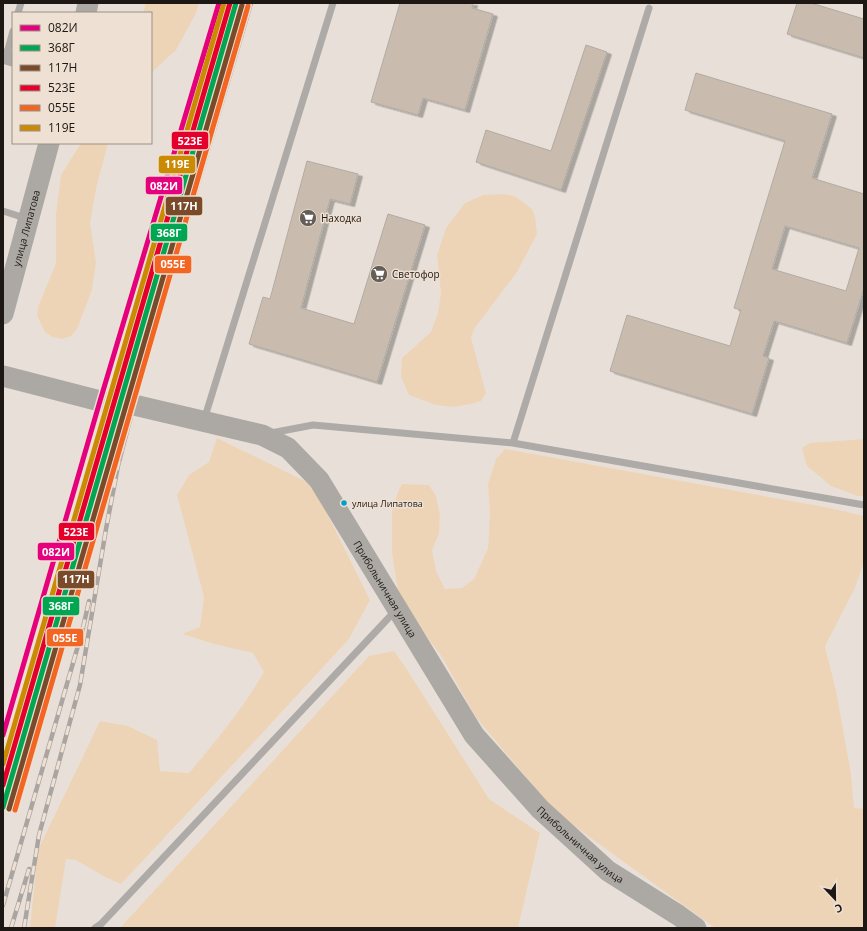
<svg xmlns="http://www.w3.org/2000/svg" width="867" height="931" font-family="'Open Sans',sans-serif">
  <style>
    .green { fill: #eed4b7 }
    .building { fill: #c9bcae; stroke: #b1aba5; fill-rule: evenodd; filter: url(#shadow) }
    .lines { fill: none; stroke-linecap: round; stroke-linejoin: round }
    .lane { stroke: #adaaa8; stroke-width: 7 }
    .street { stroke: #adaaa8; stroke-width: 15 }
    .secondary { stroke: #aca9a5; stroke-width: 21 }
    .rail-casing { stroke: #aba5a1; stroke-width: 4.5 }
    .rail { stroke: #eee0d2; stroke-width: 3; stroke-dasharray: 9; stroke-linecap: butt }
    .rail-1-casing { stroke: #eee0d2; stroke-width: 8 }
    .rail-2-casing { stroke: #eee0d2; stroke-width: 8 }
    .rail-3-casing { stroke: #eee0d2; stroke-width: 8 }
    .rail-4-casing { stroke: #eee0d2; stroke-width: 8 }
    .rail-5-casing { stroke: #eee0d2; stroke-width: 8 }
    .rail-6-casing { stroke: #eee0d2; stroke-width: 8 }
    .rail-1 { stroke: #e5007d; stroke-width: 5 }
    .rail-2 { stroke: #00a651; stroke-width: 5 }
    .rail-3 { stroke: #7a4b2a; stroke-width: 5 }
    .rail-4 { stroke: #e4002b; stroke-width: 5 }
    .rail-5 { stroke: #f26522; stroke-width: 5 }
    .rail-6 { stroke: #cb8a04; stroke-width: 5 }
    .bus-dot { fill: #01a2c5; stroke: #eee0d2; stroke-width: 1.5 }
    .labels { text-anchor: middle; stroke-width: 3; stroke-linejoin: round; paint-order: stroke }
    .bus-label { font-size: 9px; fill: #1d1813; stroke: #eee0d2; text-anchor: start }
    .poi-label { font-size: 10px; fill: #1d1813; stroke: #eee0d2; text-anchor: start }
    .street-label { font-size: 10px; fill: #1d1813; stroke: #eee0d2 }
    .line-badge { stroke: #eee0d2; stroke-width: 1.5 }
    .badge-label { font-size: 11px; text-anchor: middle; font-weight: bold; fill: #fff }
  </style>
  <defs>
    <filter id="shadow"><feDropShadow dx="4.5" dy="2.5" stdDeviation="0" flood-color="#0004"/></filter>
  </defs>
  <rect width="100%" height="100%" fill="#e8e0d8"/>
  <path class="green" d="M 146,3 L 199,3 L 196,13 L 176,50 L 151,73 L 151,13 L 143,13 Z
    M 81,143 L 108,143 L 96,189 L 90,223 L 96,262 L 92,290 L 77,329 L 71,336 L 62,339 L 53,337 L 45,332 L 37,316 L 38,307 L 56,263 L 56,214 L 61,175 Z
    M 505,194 L 516,197 L 532,209 L 535,216 L 537,234 L 517,272 L 474,329 L 471,338 L 486,393 L 481,401 L 471,404 L 453,407 L 436,405 L 409,395 L 401,377 L 402,358 L 431,332 L 438,313 L 441,293 L 437,255 L 446,228 L 465,203 L 483,195 Z
    M 217,438 L 313,485 L 370,600 L 349,639 L 253,743 L 121,884 L 105,877 L 76,860 L 66,859 L 55,928 L 30,928 L 38,850 L 100,721 L 128,726 L 157,740 L 160,771 L 189,773 C 216,741 243,708 264,672 L 253,653 L 214,644 L 182,634 L 200,627 L 204,597 L 177,495 L 189,475 L 209,462 Z
    M 864,439 L 864,496 L 858,496 L 831,486 L 807,466 L 802,448 L 810,443 Z
    M 505,449 L 830,508 L 864,516 L 864,562 L 855,588 L 825,646 L 836,690 L 851,774 L 854,808 L 864,809 L 864,928 L 715,928 L 555,812 L 475,716 L 442,657 L 404,606 L 398,591 L 392,553 L 392,511 L 398,492 L 402,484 L 429,485 L 436,496 L 440,515 L 439,534 L 432,550 L 436,571 L 445,589 L 462,588 L 474,579 L 488,548 L 490,515 L 488,484 L 496,459 Z
    M 394,651 L 406,668 L 489,799 L 540,833 L 518,928 L 120,928 L 369,656 Z"/>
  <path class="building" d="M 400,3 L 473,3 L 472,8 L 493,14 L 465,110 L 423,98 L 418,115 L 371,102 Z
    M 797,3 L 811,3 L 864,19 L 864,58 L 787,34 Z
    M 586,45 L 607,52 L 561,190 L 476,162 L 486,130 L 551,151 Z
    M 696,73 L 832,114 L 812,178 L 864,194 L 864,288 L 847,343 L 774,321 L 763,356 L 769,358 L 752,414 L 610,371 L 627,315 L 730,346 L 741,310 L 734,308 L 785,141 L 685,110 ZM 785,226 L 859,248 L 846,291 L 772,269 Z
    M 307,161 L 358,174 L 350,204 L 330,199 L 301,308 L 354,324 L 388,214 L 425,225 L 377,382 L 249,344 L 263,297 L 270,299 Z"/>
  <g class="lines">
    <path class="lane" d="M 18,13 L 21,3
      M 6,57 L 13,31
      M 3,211 L 28,219
      M 204,420 L 333,3
      M 271,433 L 313,425 L 513,443 L 864,505
      M 513,443 L 649,8
      M 95,928 L 101,924 L 396,610"/>
    <path class="street" d="M 3,56 L 13,59"/>
    <g class="secondary">
      <path d="M 86,13 L 88,3"/>
      <path id="s1" d="M 3,314 L 49,143"/>
      <path id="s2" d="M 3,376 L 100,401 L 134,405 L 262,435 L 288,448 L 319,480 L 474,735 L 540,809 L 608,871 L 678,915 L 696,928"/>
    </g>
    <defs>
      <path id="rail" d="M 3,905 L 82,632 L 89,601
        M 11,928 L 29,869
        M 24,928 L 39,835 L 80,685 L 106,529 L 118,466 L 138,389 L 251,3"/>
    </defs>
    <use href="#rail" class="rail-casing"/>
    <use href="#rail" class="rail"/>
    <defs>
      <path id="rail-1" d="M 3,735 L 100,401 L 219,3"/>
      <path id="rail-2" d="M 3,807 L 236,3"/>
      <path id="rail-3" d="M 9,809 L 242,5"/>
      <path id="rail-4" d="M 3,785 L 230,3"/>
      <path id="rail-5" d="M 15,810 L 248,6"/>
      <path id="rail-6" d="M 3,764 L 224,3"/>
    </defs>
    <use href="#rail-1" class="rail-1-casing"/>
    <use href="#rail-2" class="rail-2-casing"/>
    <use href="#rail-3" class="rail-3-casing"/>
    <use href="#rail-4" class="rail-4-casing"/>
    <use href="#rail-5" class="rail-5-casing"/>
    <use href="#rail-6" class="rail-6-casing"/>
    <use href="#rail-1" class="rail-1"/>
    <use href="#rail-2" class="rail-2"/>
    <use href="#rail-3" class="rail-3"/>
    <use href="#rail-4" class="rail-4"/>
    <use href="#rail-5" class="rail-5"/>
    <use href="#rail-6" class="rail-6"/>
  </g>
  <defs>
    <symbol id="supermarket-disc" viewBox="-11 -11 22 22"><circle r="9.5" fill="#645e58" stroke="#eee0d2"/><path d="M-6-5.5h2.5l.6 2H6L4.5 2H-2.5L-4.4-4H-6ZM-1.5 3.2a1.3 1.3 0 1 0 .1 0ZM3 3.2a1.3 1.3 0 1 0 .1 0Z" fill="#fff"/></symbol>
  </defs>
  <g fill-rule="evenodd">
    <use href="#supermarket-disc" x="298" y="208" width="20" height="20"/>
    <use href="#supermarket-disc" x="369" y="264" width="20" height="20"/>
  </g>
  <circle class="bus-dot" cx="344" cy="503" r="3.5"/>
  <g class="labels">
    <g class="bus-label">
      <text x="352" y="507">улица Липатова</text>
    </g>
    <g class="poi-label">
      <text x="321" y="222">Находка</text>
      <text x="392" y="278">Светофор</text>
    </g>
    <g class="street-label">
      <text dy="4" stroke="none"><textPath href="#s1" startOffset="89">улица Липатова</textPath></text>
      <text dy="4" stroke="none"><textPath href="#s2" startOffset="467">Прибольничная улица</textPath></text>
      <text dy="4" stroke="none"><textPath href="#s2" startOffset="791">Прибольничная улица</textPath></text>
    </g>
  </g>
  <g class="line-badge">
    <rect x="171" y="131" width="38" height="19" rx="4" fill="#e4002b"/>
    <rect x="158" y="155" width="38" height="19" rx="4" fill="#cb8a04"/>
    <rect x="145" y="176" width="38" height="19" rx="4" fill="#e5007d"/>
    <rect x="165" y="196" width="38" height="20" rx="4" fill="#7a4b2a"/>
    <rect x="150" y="223" width="38" height="19" rx="4" fill="#00a651"/>
    <rect x="154" y="255" width="38" height="19" rx="4" fill="#f26522"/>
    <rect x="58" y="522" width="37" height="19" rx="4" fill="#e4002b"/>
    <rect x="37" y="542" width="38" height="19" rx="4" fill="#e5007d"/>
    <rect x="57" y="570" width="38" height="19" rx="4" fill="#7a4b2a"/>
    <rect x="42" y="596" width="38" height="20" rx="4" fill="#00a651"/>
    <rect x="46" y="628" width="38" height="19" rx="4" fill="#f26522"/>
  </g>
  <g class="badge-label">
    <text x="190" y="145">523Е</text>
    <text x="177" y="168">119Е</text>
    <text x="164" y="190">082И</text>
    <text x="184" y="210">117Н</text>
    <text x="169" y="237">368Г</text>
    <text x="173" y="268">055Е</text>
    <text x="76" y="536">523Е</text>
    <text x="56" y="556">082И</text>
    <text x="76" y="583">117Н</text>
    <text x="61" y="610">368Г</text>
    <text x="65" y="642">055Е</text>
  </g>
  <rect width="867" height="931" fill="none" stroke="#1d1813" stroke-width="8"/>
  <rect x="12" y="12" width="140" height="132" fill="#eee0d2" stroke="#9a9086"/>
  <rect x="20" y="25" width="20" height="6" fill="#e5007d" stroke="#9a9086"/>
  <text x="48" y="32" font-size="12" fill="#1d1813">082И</text>
  <rect x="20" y="45" width="20" height="6" fill="#00a651" stroke="#9a9086"/>
  <text x="48" y="52" font-size="12" fill="#1d1813">368Г</text>
  <rect x="20" y="65" width="20" height="6" fill="#7a4b2a" stroke="#9a9086"/>
  <text x="48" y="72" font-size="12" fill="#1d1813">117Н</text>
  <rect x="20" y="85" width="20" height="6" fill="#e4002b" stroke="#9a9086"/>
  <text x="48" y="92" font-size="12" fill="#1d1813">523Е</text>
  <rect x="20" y="105" width="20" height="6" fill="#f26522" stroke="#9a9086"/>
  <text x="48" y="112" font-size="12" fill="#1d1813">055Е</text>
  <rect x="20" y="125" width="20" height="6" fill="#cb8a04" stroke="#9a9086"/>
  <text x="48" y="132" font-size="12" fill="#1d1813">119Е</text>
  <g transform="translate(835 899) rotate(158)" stroke="#eee0d2" stroke-width="3" paint-order="stroke">
  <path d="M0-3L7 15L0 10L-7 15Z" fill="#1d1813"/>
  <text y="-6" font-size="11" font-weight="bold" text-anchor="middle" fill="#1d1813">С</text>
  </g>
</svg>
